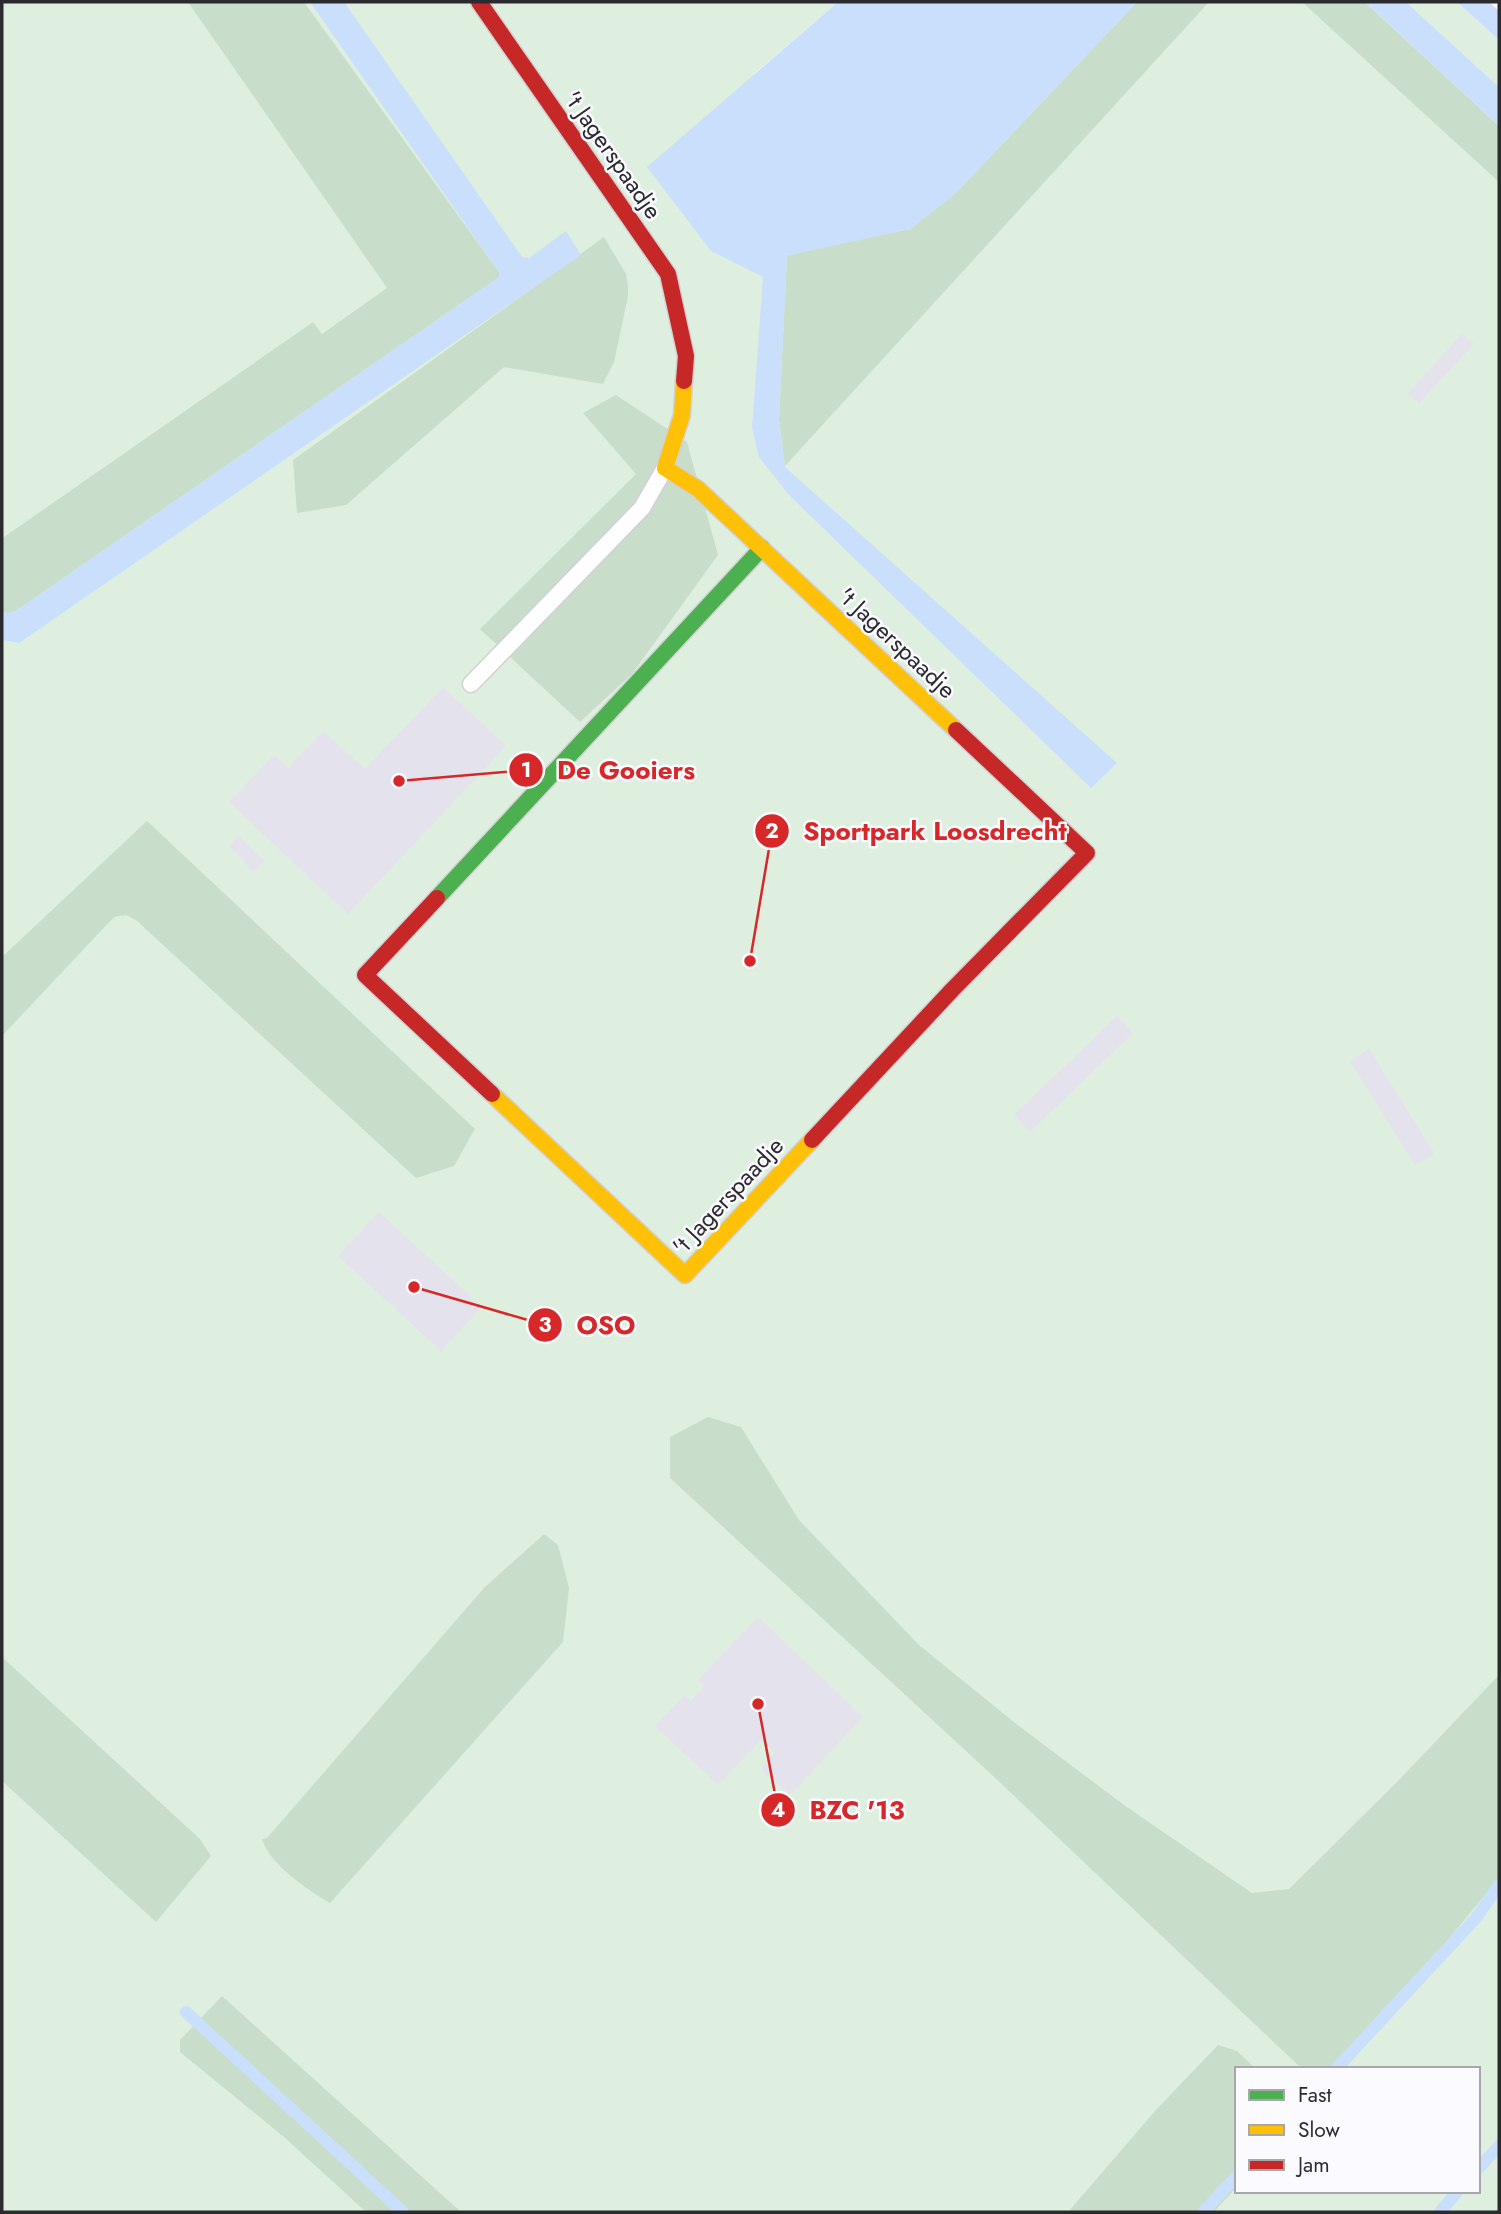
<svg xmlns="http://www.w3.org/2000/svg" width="1501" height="2214" font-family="Jost,sans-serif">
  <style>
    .green { fill: #deefe0 }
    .forest { fill: #c9ddcb }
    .water { fill: #c9dffb }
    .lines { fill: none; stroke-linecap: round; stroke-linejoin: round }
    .stream { stroke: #c9dffb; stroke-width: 12 }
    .building { fill: #e4e2ec }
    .lane-casing { stroke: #d2d1d4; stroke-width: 19 }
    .fast-casing { stroke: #d2d1d4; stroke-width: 19 }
    .slow-casing { stroke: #d2d1d4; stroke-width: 19 }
    .jam-casing { stroke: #d2d1d4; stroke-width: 19 }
    .lane { stroke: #fffeff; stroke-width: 16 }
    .fast { stroke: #4caf50; stroke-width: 16 }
    .slow { stroke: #ffc107; stroke-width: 16 }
    .jam { stroke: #c62828; stroke-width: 16 }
    .labels { text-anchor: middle; stroke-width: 5; stroke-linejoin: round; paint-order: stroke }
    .street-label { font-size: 24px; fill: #2b2a2e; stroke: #fbfaff }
    .leader { fill: none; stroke: #d62828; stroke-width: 2.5 }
    .callout-dot { fill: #d62828; stroke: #fbfaff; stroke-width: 2.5 }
    .mark-label { font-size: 21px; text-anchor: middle; font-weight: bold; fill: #fff }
    .callout-label { font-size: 26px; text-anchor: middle; font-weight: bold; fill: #d62828; stroke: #fbfaff; stroke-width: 5; stroke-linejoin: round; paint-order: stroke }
  </style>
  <rect width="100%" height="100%" fill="#fcfbfe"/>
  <path class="green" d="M 2,2 L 838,2 L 753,75 L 956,2 L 1324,2 L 1499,160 L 1499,1761 L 1278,2046 L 1302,2069 L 1237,2069 L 1128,2212 L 2,2212 Z
    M 1406,2 L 1457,2 L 1499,40 L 1499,87 Z
    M 1499,1878 L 1499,2212 L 1214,2212 L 1237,2187 L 1237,2191 L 1478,2191 L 1478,2069 L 1342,2069 Z"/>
  <path class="forest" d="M 188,2 L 304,2 L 499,272 L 499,277 L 17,610 L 9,613 L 2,612 L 2,535 L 4,537 L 313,322 L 322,334 L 387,288 Z
    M 1137,2 L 1209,2 L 785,466 L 779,420 L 787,255 L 910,229 L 955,194 Z
    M 1302,2 L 1365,2 L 1499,126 L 1499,182 Z
    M 604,237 L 626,274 L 628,285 L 628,296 L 614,362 L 603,384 L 504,367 L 346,505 L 297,513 L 293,460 Z
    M 616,395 L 687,442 L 718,555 L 632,674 L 580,722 L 480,629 L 636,474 L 583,413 Z
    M 147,821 L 475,1129 L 454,1166 L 416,1178 L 136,920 L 126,915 L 114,917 L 2,1036 L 2,957 Z
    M 708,1417 L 741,1427 L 799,1520 L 919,1645 L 1015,1723 L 1124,1805 L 1252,1893 L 1289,1889 L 1396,1783 L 1499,1675 L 1499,1878 L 1342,2069 L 1302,2069 L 991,1774 L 670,1478 L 670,1437 Z
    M 544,1534 L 558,1545 L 569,1588 L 563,1642 L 330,1903 C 309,1891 268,1863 262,1839 L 267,1838 L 274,1830 L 484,1588 Z
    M 2,1657 L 200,1839 L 211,1856 L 156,1922 L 2,1781 Z
    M 222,1996 L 461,2212 L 366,2212 L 284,2137 L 180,2052 L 180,2040 Z
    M 1218,2045 L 1237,2051 L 1256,2069 L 1237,2069 L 1237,2187 L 1214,2212 L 1068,2212 L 1156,2110 Z"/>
  <path class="water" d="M 310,2 L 344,2 L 522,257 L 529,258 L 566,231 L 581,255 L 19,643 L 2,640 L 2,612 L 9,613 L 17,610 L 499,277 L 499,272 Z
    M 838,2 L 1137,2 L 955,194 L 910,229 L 787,256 L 779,420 L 785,467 L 1117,763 L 1091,788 L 789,495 L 759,457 L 752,428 L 763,277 L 711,251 L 647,167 Z
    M 1365,2 L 1406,2 L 1499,87 L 1499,126 Z
    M 1457,2 L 1489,2 L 1499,11 L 1499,40 Z"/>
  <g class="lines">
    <path class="stream" d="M 186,2012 L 403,2212
      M 1336,2069 L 1476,1918 L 1499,1885
      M 1478,2169 L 1499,2146
      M 1203,2212 L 1237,2176
      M 1440,2212 L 1458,2191"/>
  </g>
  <path class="building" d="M 1462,334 L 1474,344 L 1419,403 L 1408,393 Z
    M 443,687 L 506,746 L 348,914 L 229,802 L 274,755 L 288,768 L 323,731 L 365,769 Z
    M 239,836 L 264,861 L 254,872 L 229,846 Z
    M 1117,1016 L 1133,1033 L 1030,1132 L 1014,1115 Z
    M 1369,1049 L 1434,1153 L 1415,1165 L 1350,1061 Z
    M 379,1212 L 482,1307 L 441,1351 L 338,1256 Z
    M 758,1617 L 863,1717 L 790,1795 L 761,1769 L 775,1753 L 761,1740 L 718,1785 L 655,1726 L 685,1695 L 691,1701 L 704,1686 L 698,1680 Z"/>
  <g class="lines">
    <defs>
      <path id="lane" d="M 471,684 L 642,508 L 665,468"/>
      <path id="fast" d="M 437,898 L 762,548"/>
      <path id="slow" d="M 684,381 L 682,415 L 665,468 L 698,489 L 956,730
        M 492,1094 L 685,1275 L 812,1140"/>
      <path id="jam" d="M 479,2 L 668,274 L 686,356 L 684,381
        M 437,898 L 365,975 L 492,1094
        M 812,1140 L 952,990 L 1087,853 L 956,730"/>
    </defs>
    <use href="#lane" class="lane-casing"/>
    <use href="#fast" class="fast-casing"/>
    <use href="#slow" class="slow-casing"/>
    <use href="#jam" class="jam-casing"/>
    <use href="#lane" class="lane"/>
    <use href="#fast" class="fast"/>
    <use href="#slow" class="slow"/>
    <use href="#jam" class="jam"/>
  </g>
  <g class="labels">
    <g class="street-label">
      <text transform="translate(613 155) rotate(55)" y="8">'t Jagerspaadje</text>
      <text transform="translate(897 643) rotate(43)" y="8">'t Jagerspaadje</text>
      <text transform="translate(728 1196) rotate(-47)" y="8">'t Jagerspaadje</text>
    </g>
  </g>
  <path class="leader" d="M399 781L526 770M750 961L772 831M414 1287L545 1325M758 1704L778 1810"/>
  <g class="callout-dot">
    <circle cx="399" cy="781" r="7"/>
    <circle cx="750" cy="961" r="7"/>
    <circle cx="414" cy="1287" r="7"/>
    <circle cx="758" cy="1704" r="7"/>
    <circle cx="526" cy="770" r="18"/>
    <circle cx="772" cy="831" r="18"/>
    <circle cx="545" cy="1325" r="18"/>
    <circle cx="778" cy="1810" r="18"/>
  </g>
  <g class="mark-label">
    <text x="526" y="777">1</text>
    <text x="772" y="838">2</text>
    <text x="545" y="1332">3</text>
    <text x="778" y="1817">4</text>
  </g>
  <g class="callout-label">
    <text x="626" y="779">De Gooiers</text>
    <text x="935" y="840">Sportpark Loosdrecht</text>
    <text x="606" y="1334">OSO</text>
    <text x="857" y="1819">BZC '13</text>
  </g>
  <rect width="1501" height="2214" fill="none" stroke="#2b2a2e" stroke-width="7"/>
  <rect x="1235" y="2067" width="245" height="126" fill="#fbfaff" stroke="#a8a7ab" stroke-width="2"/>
  <rect x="1249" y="2090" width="35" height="10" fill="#4caf50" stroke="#a8a7ab" stroke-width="2"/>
  <text x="1298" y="2102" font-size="21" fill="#2b2a2e">Fast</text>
  <rect x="1249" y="2125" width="35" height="10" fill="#ffc107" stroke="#a8a7ab" stroke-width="2"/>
  <text x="1298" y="2137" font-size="21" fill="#2b2a2e">Slow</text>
  <rect x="1249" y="2160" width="35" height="10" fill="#c62828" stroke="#a8a7ab" stroke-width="2"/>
  <text x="1298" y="2172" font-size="21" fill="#2b2a2e">Jam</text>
</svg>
